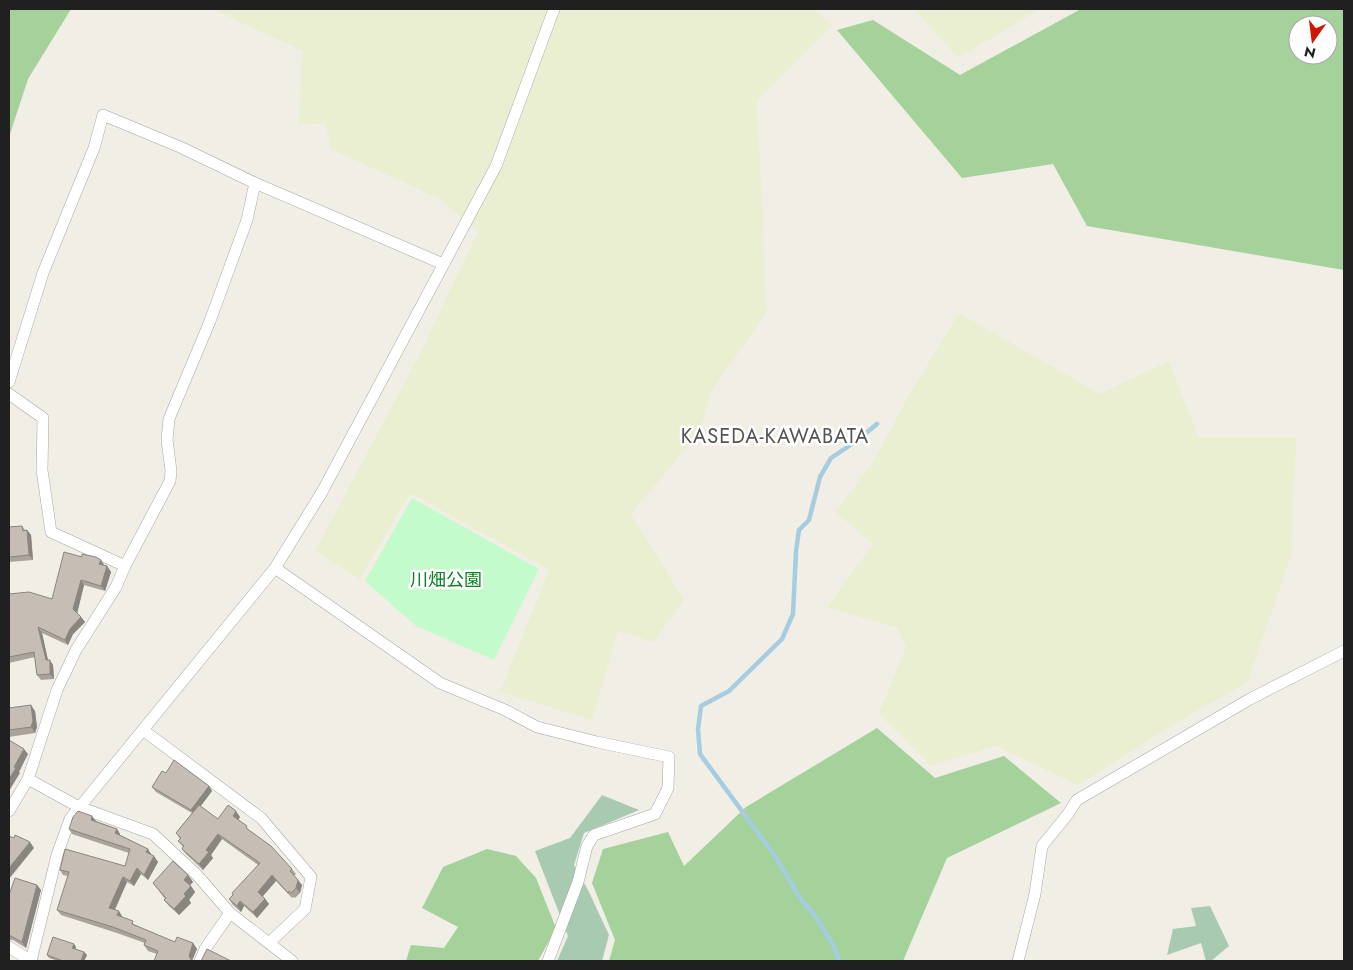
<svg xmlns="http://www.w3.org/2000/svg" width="1353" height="970" font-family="Jost,'Noto Sans JP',sans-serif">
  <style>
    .farmland { fill: #eaefd1 }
    .forest { fill: #a5d19a; fill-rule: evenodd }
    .cemetery { fill: #a7cab0 }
    .park { fill: #c3fbcd }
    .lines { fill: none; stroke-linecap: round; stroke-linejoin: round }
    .stream { stroke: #a6ccdf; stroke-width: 4.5 }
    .minor-casing { stroke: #a7a7a7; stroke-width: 12 }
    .minor { stroke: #fff; stroke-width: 11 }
    .wall { fill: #aaa39c }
    .shaded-wall { fill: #8b857f }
    .building { fill: #c6beb5; stroke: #8b857f }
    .labels { text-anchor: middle; stroke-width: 5; stroke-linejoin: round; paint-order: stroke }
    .park-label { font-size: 18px; fill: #098220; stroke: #fff }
    .quarter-label { font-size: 20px; letter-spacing: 1px; fill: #535353; stroke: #fff }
  </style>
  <rect width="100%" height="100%" fill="#f1eee6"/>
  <path class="farmland" d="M 212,9 L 814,9 L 832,26 L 757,101 L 767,312 L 712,390 L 699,433 L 631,514 L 684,600 L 653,642 L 618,631 L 592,720 L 500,692 L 549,570 L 410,493 L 360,579 L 315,551 L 421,352 L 478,232 L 440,199 L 331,149 L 325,123 L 298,125 L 303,51 Z
    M 914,9 L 1040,9 L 958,58 Z
    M 959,313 L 1100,394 L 1169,361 L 1198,437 L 1296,437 L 1292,553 L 1247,683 L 1179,721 L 1078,785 L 996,746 L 931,766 L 879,714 L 906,647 L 897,628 L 827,607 L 873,544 L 835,512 L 872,464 L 909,395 Z"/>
  <path class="forest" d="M 9,9 L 71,9 L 28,79 L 9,137 Z
    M 1081,9 L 1344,9 L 1344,270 L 1087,226 L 1053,164 L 962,178 L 837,30 L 873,20 L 960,75 ZM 1298,25 L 1328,25 L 1328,55 L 1298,55 Z
    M 877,728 L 935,778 L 1004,756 L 1061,803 L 947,858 L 903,961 L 609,961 L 615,940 L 592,883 L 603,849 L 668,832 L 684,866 L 746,807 Z
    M 487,849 L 516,856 L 536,878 L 556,928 L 538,961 L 406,961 L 411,945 L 444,948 L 458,927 L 422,908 L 443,867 Z"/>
  <path class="cemetery" d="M 602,795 L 639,810 L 584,833 L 574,865 L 588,890 L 609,935 L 602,961 L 557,961 L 568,936 L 535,851 L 570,838 Z
    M 1210,906 L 1229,946 L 1211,961 L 1206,961 L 1201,943 L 1167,955 L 1173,929 L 1196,926 L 1191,908 Z"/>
  <path class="park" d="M 412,498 L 539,569 L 494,660 L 416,626 L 365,581 Z"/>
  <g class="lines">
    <path class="stream" d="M 839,961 L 834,946 L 816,917 L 800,898 L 775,856 L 700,754 L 698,729 L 701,706 L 729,691 L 782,639 L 793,614 L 796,551 L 799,530 L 809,520 L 820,477 L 831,458 L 855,442 L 877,424"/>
    <defs>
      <path id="minor" d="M 9,382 L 43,273 L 94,148 L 103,115 L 180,147 L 255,183 L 443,264
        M 9,394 L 43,418 L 42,470 L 51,532 L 125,566
        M 275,568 L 440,683 L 505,710 L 537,727 L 597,742 L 669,757 L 668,788 L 655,814 L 594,835 L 587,846 L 578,882 L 548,961
        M 143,730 L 261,818 L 311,877 L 305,909 L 269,943
        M 28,779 L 79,807 L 153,834 L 197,875 L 230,913 L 292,961
        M 9,811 L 28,779 L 57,690 L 76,650 L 116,587 L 125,566 L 170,481 L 171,471 L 167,440 L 169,419 L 210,321 L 247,220 L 255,183
        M 9,947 L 31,961
        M 31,961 L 57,855 L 70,819 L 275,568 L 322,492 L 496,166 L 554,9
        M 200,961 L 205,949 L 230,913
        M 1018,961 L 1035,894 L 1042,846 L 1068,814 L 1077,800 L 1250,699 L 1344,651"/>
    </defs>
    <use href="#minor" class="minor-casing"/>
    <use href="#minor" class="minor"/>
  </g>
  <path class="wall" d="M 22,526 L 25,530 L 27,530 L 31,535 L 33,560 L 9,562 L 9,527 Z
    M 82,557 L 101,560 L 104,565 L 107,566 L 111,572 L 105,591 L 84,585 L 77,613 L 85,622 L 73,634 L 68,645 L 42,633 L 48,660 L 53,665 L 54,679 L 41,680 L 37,675 L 35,657 L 9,663 L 9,594 L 52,599 Z
    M 9,708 L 35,711 L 37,727 L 35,733 L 9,737 Z
    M 166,773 L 209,786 L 212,791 L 200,807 L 218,819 L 240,817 L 238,820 L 292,869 L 296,874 L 294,876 L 302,885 L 300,893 L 295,898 L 293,897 L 292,898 L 276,881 L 263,896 L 269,904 L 257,918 L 244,906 L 241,912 L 233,905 L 229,899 L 258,865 L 222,839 L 211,855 L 213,858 L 203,870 L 186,854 L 182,849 L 183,847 L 178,841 L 180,839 L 176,833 L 192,813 L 156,792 L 152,787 Z
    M 96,821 L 117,829 L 120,834 L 120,835 L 148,849 L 151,855 L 158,862 L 148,880 L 141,874 L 134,886 L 127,882 L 115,910 L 122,917 L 137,926 L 175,942 L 193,943 L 197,949 L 157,954 L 148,951 L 144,945 L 145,943 L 117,933 L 61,915 L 57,910 L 68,876 L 63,875 L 60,870 L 125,866 L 129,853 L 72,834 L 69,829 Z
    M 188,875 L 193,882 L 190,885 L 195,892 L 189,900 L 191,903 L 179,915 L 169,906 L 164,900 L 165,899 L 153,883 Z
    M 37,885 L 41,890 L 26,948 L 13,940 L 9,940 L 9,895 Z
    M 74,944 L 76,947 L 75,949 L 84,952 L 87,955 L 84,961 L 58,961 L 49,958 L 47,955 Z"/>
  <path class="shaded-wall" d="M 27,530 L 31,535 L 33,560 L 29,555 Z
    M 101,560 L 104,565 L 103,569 L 99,564 Z
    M 107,566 L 111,572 L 105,591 L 101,586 Z
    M 81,580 L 84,585 L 77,614 L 73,609 Z
    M 81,617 L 85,622 L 73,634 L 68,645 L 65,640 L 70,629 Z
    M 38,627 L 42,633 L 49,665 L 46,660 Z
    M 50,660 L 53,665 L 54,679 L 50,674 Z
    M 31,705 L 35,711 L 37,727 L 35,733 L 31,727 Z
    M 24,749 L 28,754 L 19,772 L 20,773 L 9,791 L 9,779 L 14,767 Z
    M 209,786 L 212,791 L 194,815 L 191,810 Z
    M 236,811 L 240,817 L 237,822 L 233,816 Z
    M 92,816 L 96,821 L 95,825 L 91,820 Z
    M 117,829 L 120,834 L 119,838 L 115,833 Z
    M 218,834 L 222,839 L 211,855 L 213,858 L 203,870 L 199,864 L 206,850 Z
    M 30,842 L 34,848 L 9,879 L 9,868 Z
    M 148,849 L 151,854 L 150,857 L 146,852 Z
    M 154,856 L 158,862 L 148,880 L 144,875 Z
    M 137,868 L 141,874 L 134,886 L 130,881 Z
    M 188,875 L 193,882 L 189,886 L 184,880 Z
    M 272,875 L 276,881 L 262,897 L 258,892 Z
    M 123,877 L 127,882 L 113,913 L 109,908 Z
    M 298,880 L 302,885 L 300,893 L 296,888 Z
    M 37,885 L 41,890 L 26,948 L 22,942 Z
    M 191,886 L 195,892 L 189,900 L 191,903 L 179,915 L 174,909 L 184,894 Z
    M 265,899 L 269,904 L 257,918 L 253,912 Z
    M 240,901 L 244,906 L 241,912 L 237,906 Z
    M 119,911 L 122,916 L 121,920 L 117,915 Z
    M 193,943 L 197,949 L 192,961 L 189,956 Z
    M 74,944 L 76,947 L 75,951 L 72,948 Z
    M 84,952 L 87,955 L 84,961 L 81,961 Z"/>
  <path class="building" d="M 22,526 L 23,531 L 27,530 L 29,555 L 9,557 L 9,527 Z
    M 64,552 L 82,557 L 82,554 L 96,557 L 101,560 L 99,564 L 107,566 L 101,586 L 81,580 L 73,609 L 81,617 L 70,629 L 65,640 L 38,627 L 46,660 L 50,660 L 50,674 L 37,675 L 34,652 L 9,657 L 9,594 L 29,592 L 52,599 Z
    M 31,705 L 33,721 L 31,727 L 9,730 L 9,708 Z
    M 9,740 L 24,749 L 14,767 L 16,768 L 9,779 Z
    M 174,760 L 209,786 L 191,810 L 152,787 L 162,771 L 166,773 Z
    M 199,805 L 218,819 L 228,805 L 236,811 L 233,816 L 247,826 L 246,828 L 271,846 L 292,869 L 290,871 L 298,880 L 296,888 L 291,893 L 289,891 L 288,893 L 272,875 L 258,892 L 265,899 L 253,912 L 240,901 L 237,906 L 229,899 L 233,895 L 232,893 L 260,863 L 218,834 L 206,850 L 209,852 L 199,864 L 182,849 L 184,846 L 178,841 L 181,838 L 176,833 Z
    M 78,811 L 92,816 L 91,820 L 117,829 L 115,833 L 148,849 L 146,852 L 154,856 L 144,875 L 137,868 L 130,881 L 123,877 L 109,908 L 119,911 L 117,915 L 133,921 L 132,924 L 175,942 L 177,937 L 193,943 L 189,956 L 192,961 L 154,961 L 158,951 L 144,945 L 146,940 L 113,927 L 57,910 L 69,872 L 60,870 L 65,849 L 125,866 L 130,849 L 69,829 L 73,817 Z
    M 15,835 L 30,842 L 9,868 L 9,836 L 14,838 Z
    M 173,861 L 188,875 L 184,880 L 191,886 L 184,894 L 186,896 L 174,909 L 164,900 L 166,898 L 153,883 Z
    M 15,878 L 37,885 L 22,942 L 9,935 L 9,895 Z
    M 53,937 L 74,944 L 72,948 L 84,952 L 81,961 L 63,961 L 47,955 Z
    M 207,949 L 231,961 L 201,961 Z"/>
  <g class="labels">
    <g class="park-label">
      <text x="446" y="586">川畑公園</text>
    </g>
    <g class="quarter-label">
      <text x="775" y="443">KASEDA-KAWABATA</text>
    </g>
  </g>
  <rect width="1353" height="970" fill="none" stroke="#202020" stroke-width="20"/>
  <g transform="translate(1313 40) rotate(194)"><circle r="24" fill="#ffffff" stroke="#a6a6a6"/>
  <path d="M0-4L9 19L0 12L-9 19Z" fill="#d01500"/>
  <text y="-8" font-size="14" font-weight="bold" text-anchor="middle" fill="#202020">N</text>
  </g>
</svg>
